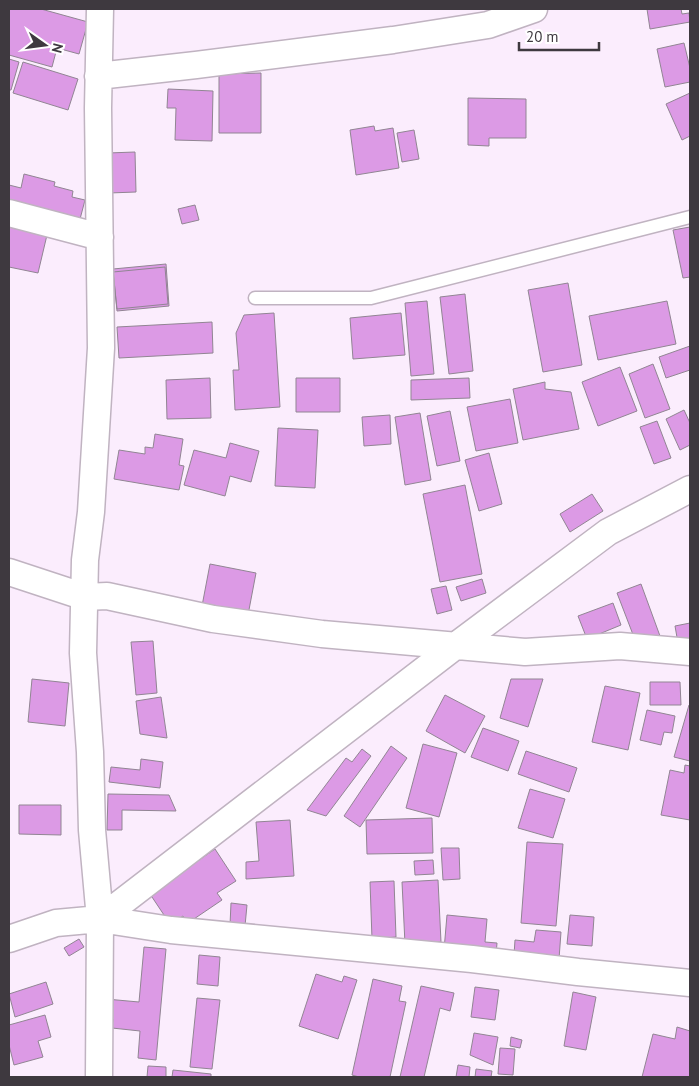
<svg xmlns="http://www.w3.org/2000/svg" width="699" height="1086" font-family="'PT Sans',sans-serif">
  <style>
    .building { fill: #dc9ae5; stroke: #918593 }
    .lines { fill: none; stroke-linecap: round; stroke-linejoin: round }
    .service-casing { stroke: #c0b3c1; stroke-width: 15 }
    .minor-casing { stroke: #c0b3c1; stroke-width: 29 }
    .service { stroke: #fff; stroke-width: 12 }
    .minor { stroke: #fff; stroke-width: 26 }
  </style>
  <rect width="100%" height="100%" fill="#fbedfd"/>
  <path class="building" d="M 9,9 L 41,9 L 88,22 L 79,54 L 57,48 L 52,67 L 9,55 Z
    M 647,9 L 681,9 L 682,14 L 689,13 L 690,22 L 650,29 Z
    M 684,43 L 690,68 L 690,82 L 665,87 L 657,49 Z
    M 9,59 L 19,62 L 11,90 L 9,90 Z
    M 23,62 L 78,79 L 68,110 L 13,93 Z
    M 261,73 L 261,133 L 219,133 L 219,74 Z
    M 168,89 L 213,91 L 212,141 L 175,140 L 176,108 L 167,108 Z
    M 690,93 L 690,136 L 682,140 L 666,104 Z
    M 468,98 L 526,99 L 526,138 L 489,138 L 489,146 L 468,145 Z
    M 374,126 L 375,131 L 393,128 L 399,168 L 356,175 L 350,130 Z
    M 414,130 L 419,159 L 402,162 L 397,133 Z
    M 135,152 L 136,192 L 109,193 L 108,153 Z
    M 24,174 L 55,182 L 54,186 L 73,191 L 72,197 L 85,200 L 79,223 L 9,206 L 9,185 L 21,188 Z
    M 195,205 L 199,220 L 182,224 L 178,209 Z
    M 9,227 L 47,235 L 38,273 L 9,267 Z
    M 690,227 L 690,277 L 683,278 L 673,230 Z
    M 166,264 L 169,306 L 117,311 L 113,269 Z
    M 165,267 L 168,304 L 117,309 L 113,272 Z
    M 568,283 L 582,365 L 543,372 L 528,290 Z
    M 465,294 L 473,371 L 449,374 L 440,297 Z
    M 427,301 L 434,374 L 411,376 L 405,303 Z
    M 667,301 L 676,344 L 598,360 L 589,316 Z
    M 274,313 L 280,407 L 235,410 L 233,370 L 239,370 L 236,333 L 244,315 Z
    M 401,313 L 405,355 L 353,359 L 350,318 Z
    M 212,322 L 213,353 L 119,358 L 117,327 Z
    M 690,346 L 690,370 L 666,378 L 659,357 Z
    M 653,364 L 670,409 L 645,418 L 629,374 Z
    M 620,367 L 637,411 L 598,426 L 582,382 Z
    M 210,378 L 211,418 L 167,419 L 166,380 Z
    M 296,378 L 340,378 L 340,412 L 296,412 Z
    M 469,378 L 470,398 L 411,400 L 411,380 Z
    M 545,382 L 545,389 L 571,392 L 579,429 L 523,440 L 513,389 Z
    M 510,399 L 518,443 L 476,451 L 467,407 Z
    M 684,410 L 690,423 L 690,445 L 680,450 L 666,419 Z
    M 450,411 L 460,461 L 437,466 L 427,416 Z
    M 420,413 L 431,480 L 405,485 L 395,417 Z
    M 390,415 L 391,444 L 364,446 L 362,417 Z
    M 657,421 L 671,458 L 654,464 L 640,427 Z
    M 278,428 L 318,430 L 315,488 L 275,486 Z
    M 155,434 L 183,439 L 179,465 L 184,466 L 179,490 L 114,479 L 119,450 L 145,454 L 145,447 L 153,448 Z
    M 230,443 L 259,451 L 251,482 L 230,476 L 225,496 L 184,485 L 194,450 L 226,458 Z
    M 489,453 L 502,504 L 479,511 L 465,460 Z
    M 465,485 L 482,574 L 440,582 L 423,494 Z
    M 592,494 L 603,511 L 570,532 L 560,514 Z
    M 210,564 L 256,573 L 248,615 L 202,606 Z
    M 482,579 L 486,593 L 461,601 L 456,587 Z
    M 641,584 L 660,636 L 637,645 L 617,593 Z
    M 446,586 L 452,610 L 437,614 L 431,589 Z
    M 613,603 L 621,625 L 587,639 L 578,616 Z
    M 690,623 L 690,641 L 678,643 L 675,626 Z
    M 153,641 L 157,693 L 136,695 L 131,642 Z
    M 32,679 L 69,683 L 65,726 L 28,722 Z
    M 511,679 L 543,679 L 528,727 L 500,718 Z
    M 650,682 L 680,682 L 681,705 L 650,705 Z
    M 605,686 L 640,693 L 628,750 L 592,742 Z
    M 445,695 L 485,716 L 465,753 L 426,731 Z
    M 161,697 L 167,738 L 140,734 L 136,701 Z
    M 689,705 L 690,705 L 690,761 L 674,757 Z
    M 647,710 L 675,716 L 672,733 L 664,732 L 661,745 L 640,740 Z
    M 483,728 L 519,741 L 508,771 L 471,757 Z
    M 423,744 L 457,753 L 439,817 L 406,808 Z
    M 391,746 L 407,758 L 360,827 L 344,816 Z
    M 362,749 L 371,756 L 326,816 L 307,810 L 346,758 L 352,762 Z
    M 526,751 L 577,768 L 569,792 L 518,774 Z
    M 141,759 L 163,762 L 160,788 L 109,782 L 111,767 L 140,770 Z
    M 685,765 L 690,766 L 690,820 L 661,815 L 670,770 L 684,773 Z
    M 530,789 L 565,799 L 553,838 L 518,828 Z
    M 108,794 L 169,795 L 176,811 L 122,810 L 122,830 L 107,830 Z
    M 19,805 L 61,805 L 61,835 L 19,834 Z
    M 432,818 L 433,853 L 367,854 L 366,820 Z
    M 290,820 L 294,876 L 246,879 L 246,862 L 259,861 L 256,822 Z
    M 527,842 L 563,844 L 556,926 L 521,923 Z
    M 441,848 L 459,848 L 460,879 L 443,880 Z
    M 215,849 L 236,881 L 217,893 L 222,900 L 188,923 L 183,916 L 170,924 L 150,894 Z
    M 433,860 L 434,874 L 415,875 L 414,861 Z
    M 438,880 L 441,942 L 405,944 L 402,882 Z
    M 394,881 L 396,937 L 372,939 L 370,882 Z
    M 231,903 L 247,905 L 245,926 L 230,925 Z
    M 447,915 L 487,919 L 485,942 L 497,943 L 496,955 L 444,950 Z
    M 570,915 L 594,917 L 592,946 L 567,944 Z
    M 536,930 L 561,932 L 559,959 L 514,955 L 515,940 L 534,942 Z
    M 79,939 L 84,947 L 69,956 L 64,948 Z
    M 144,947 L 166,949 L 156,1060 L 138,1058 L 140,1031 L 112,1028 L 113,1019 L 104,1019 L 106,999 L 139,1002 Z
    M 199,955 L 220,957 L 218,986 L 197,984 Z
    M 316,974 L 342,982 L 344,976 L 357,980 L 338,1039 L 299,1026 Z
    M 373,979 L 402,986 L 399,1001 L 406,1002 L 390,1077 L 359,1077 L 352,1075 Z
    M 46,982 L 53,1004 L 15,1017 L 9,994 Z
    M 421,986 L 454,993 L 450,1011 L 440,1008 L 424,1077 L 400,1077 Z
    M 475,987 L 499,990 L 495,1020 L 471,1017 Z
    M 573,992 L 596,997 L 586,1050 L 564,1046 Z
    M 197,998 L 220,1000 L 212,1069 L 190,1067 Z
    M 45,1015 L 51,1037 L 38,1041 L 43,1057 L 14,1065 L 9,1045 L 9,1025 Z
    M 677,1027 L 690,1031 L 690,1077 L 642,1077 L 653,1034 L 675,1039 Z
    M 474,1033 L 498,1037 L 493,1065 L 470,1055 Z
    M 511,1037 L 522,1040 L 520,1048 L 510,1046 Z
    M 500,1048 L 515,1049 L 513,1075 L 498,1074 Z
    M 458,1065 L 470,1067 L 469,1077 L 456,1077 Z
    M 148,1066 L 166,1067 L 166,1077 L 147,1077 Z
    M 476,1069 L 492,1071 L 491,1077 L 475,1077 Z
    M 173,1070 L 211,1074 L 211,1077 L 172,1077 Z"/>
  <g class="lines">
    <defs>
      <path id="service" d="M 255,298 L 371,298 L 690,217"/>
      <path id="minor" d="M 98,76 L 196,65 L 393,40 L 488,25 L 534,9
        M 9,213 L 100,237
        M 9,572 L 85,597 L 107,596 L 213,619 L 322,634 L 525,652 L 620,646 L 690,652
        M 100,919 L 454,647 L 608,532 L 690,489
        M 9,939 L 56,923 L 100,919 L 171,930 L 472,959 L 578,972 L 690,983
        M 99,1077 L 100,919 L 92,830 L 90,752 L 83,653 L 85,560 L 91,512 L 101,348 L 98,108 L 100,9"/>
    </defs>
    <use href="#service" class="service-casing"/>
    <use href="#minor" class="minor-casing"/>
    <use href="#service" class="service"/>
    <use href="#minor" class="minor"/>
  </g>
  <rect width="699" height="1086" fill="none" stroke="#3e393f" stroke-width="20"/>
  <g transform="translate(45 45) rotate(104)" stroke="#ffffff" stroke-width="4" paint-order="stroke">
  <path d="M0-4L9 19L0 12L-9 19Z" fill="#3e393f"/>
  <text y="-8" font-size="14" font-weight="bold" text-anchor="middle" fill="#3e393f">N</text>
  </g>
  <path d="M519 42v8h80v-8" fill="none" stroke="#3e393f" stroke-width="2.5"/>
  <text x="526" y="42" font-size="15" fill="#3e393f" stroke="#ffffff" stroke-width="4" paint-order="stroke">20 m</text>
</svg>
